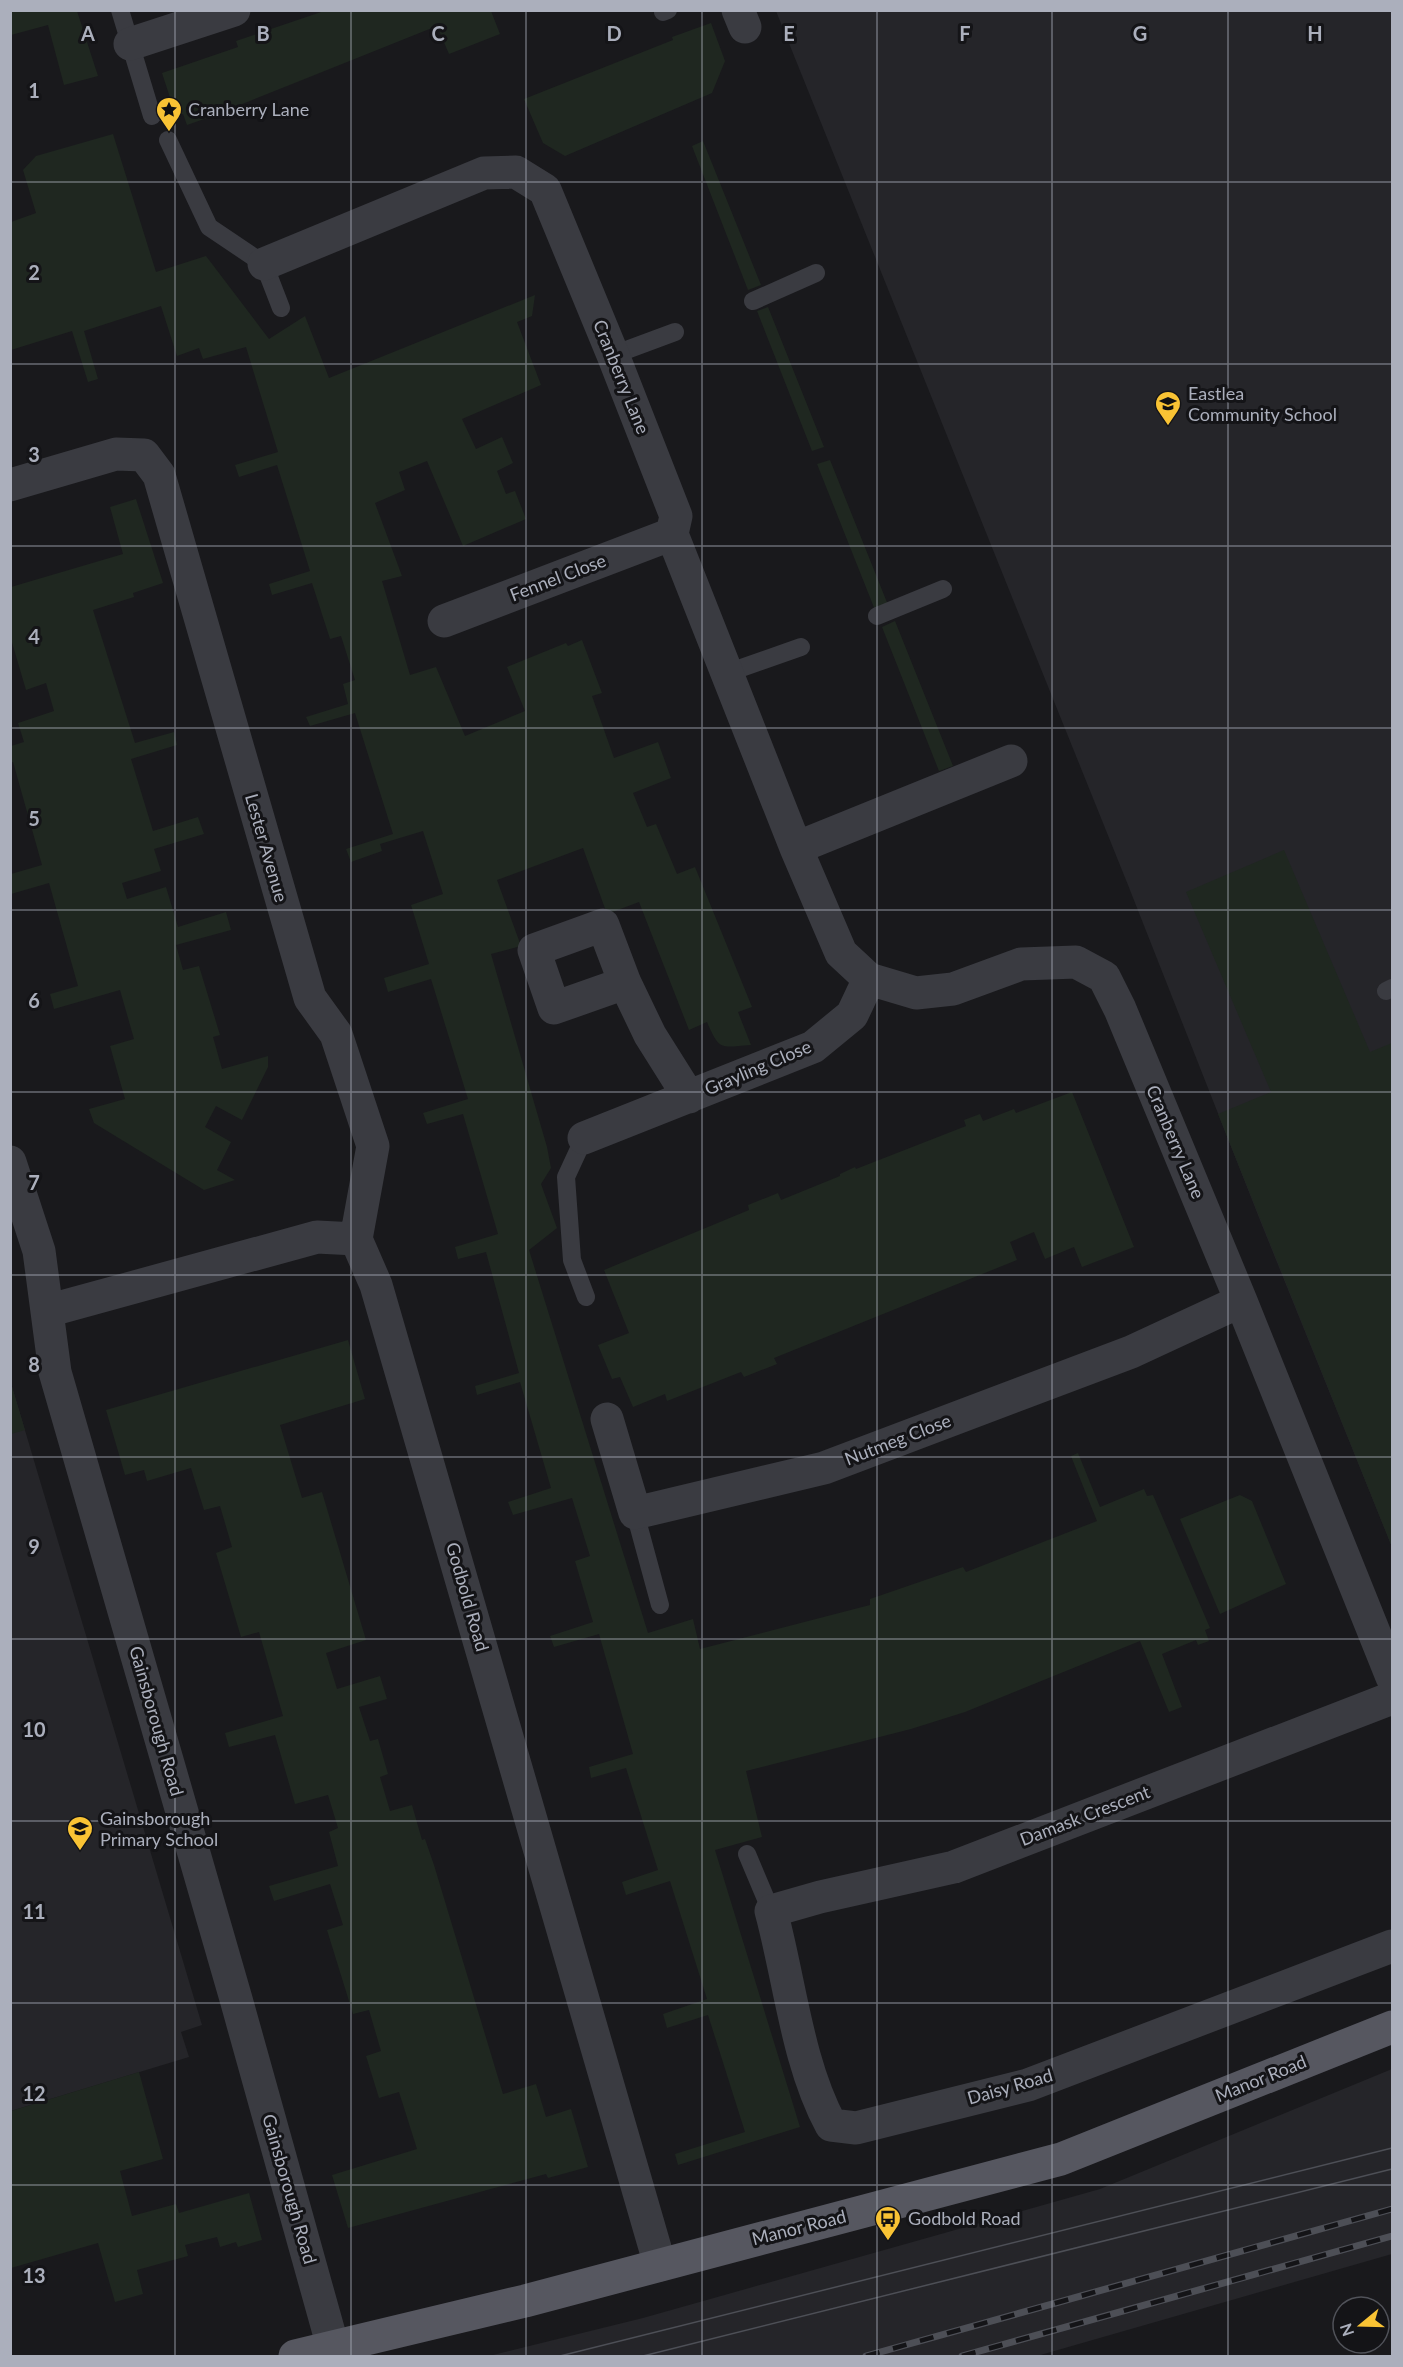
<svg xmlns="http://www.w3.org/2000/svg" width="1403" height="2367" font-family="Lato,sans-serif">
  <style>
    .built { fill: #252529 }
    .green { fill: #1f2720 }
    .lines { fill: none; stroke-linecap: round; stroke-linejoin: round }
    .service { stroke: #3a3b41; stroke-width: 18 }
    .minor { stroke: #3a3b41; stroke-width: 33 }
    .primary { stroke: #565760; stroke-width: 33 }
    .tram { stroke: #4d4f56; stroke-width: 1.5 }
    .rail-casing { stroke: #4d4f56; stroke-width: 7 }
    .rail { stroke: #141417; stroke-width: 4.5; stroke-dasharray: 14; stroke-linecap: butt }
    .grid { fill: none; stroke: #abafbc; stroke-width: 1.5; stroke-opacity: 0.55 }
    .labels { text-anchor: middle; stroke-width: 6; stroke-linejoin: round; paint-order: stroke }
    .poi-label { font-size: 18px; fill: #abafbc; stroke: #141417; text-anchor: start }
    .street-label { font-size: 18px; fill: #abafbc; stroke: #141417 }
    .grid-label { font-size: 20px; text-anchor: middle; font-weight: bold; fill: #abafbc; stroke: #141417; stroke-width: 6; stroke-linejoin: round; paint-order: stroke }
  </style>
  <rect width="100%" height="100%" fill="#19191c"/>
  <path class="built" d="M 776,11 L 1392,11 L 1392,1547 L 1262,1225 L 1128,885 Z
    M 10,1380 L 202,2025 L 181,2032 L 189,2057 L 11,2111 Z
    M 1392,2069 L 1392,2254 L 1037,2356 L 489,2356 L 643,2318 L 1100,2189 Z"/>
  <path class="green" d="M 11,10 L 77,11 L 98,76 L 64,85 L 48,25 L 11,35 Z
    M 327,10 L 491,11 L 500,34 L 449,54 L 437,26 L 210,117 L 187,125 L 183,114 L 176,116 L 162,73 L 238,47 L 236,41 Z
    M 711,23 L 725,61 L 712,93 L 565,156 L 543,143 L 524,99 L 673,40 L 672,37 Z
    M 113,134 L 156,272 L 206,256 L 269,339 L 305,316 L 329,378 L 535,295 L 532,316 L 517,322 L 541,385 L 462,419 L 476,449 L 502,437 L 513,463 L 497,471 L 506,494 L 515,491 L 526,519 L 463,546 L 427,461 L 399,472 L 405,490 L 375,503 L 402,576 L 382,581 L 410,675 L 436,667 L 465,736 L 525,711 L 507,667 L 566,643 L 568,646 L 582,640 L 602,693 L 592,696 L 614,758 L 658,742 L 671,778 L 633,793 L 647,827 L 656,824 L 677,874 L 695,867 L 752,1007 L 738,1012 L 751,1045 C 721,1047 720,1052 707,1022 L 689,1030 L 639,902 L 607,914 L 583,848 L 497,880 L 521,946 L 491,954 L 547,1147 L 551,1168 L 541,1184 L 557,1228 L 529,1250 L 648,1633 L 693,1619 L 700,1649 L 870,1605 L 870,1599 L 963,1567 L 966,1572 L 1097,1521 L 1071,1456 L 1078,1453 L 1100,1507 L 1144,1489 L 1147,1496 L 1153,1495 L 1210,1628 L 1205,1630 L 1209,1641 L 1198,1645 L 1196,1640 L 1162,1654 L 1182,1707 L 1169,1712 L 1140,1641 L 965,1712 L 911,1729 L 746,1771 L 762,1837 L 715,1850 L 800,2127 L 678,2165 L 675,2154 L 745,2132 L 708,2015 L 667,2028 L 663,2014 L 707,1999 L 670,1881 L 626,1895 L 622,1882 L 658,1870 L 626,1768 L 591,1778 L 589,1767 L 633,1754 L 599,1634 L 554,1647 L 550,1636 L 593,1622 L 575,1561 L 590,1556 L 572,1498 L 513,1515 L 508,1502 L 551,1488 L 520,1382 L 477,1395 L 475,1386 L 519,1373 L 486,1252 L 458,1259 L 455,1247 L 498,1234 L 463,1114 L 427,1124 L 423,1113 L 468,1099 L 431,979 L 388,992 L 384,978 L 429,964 L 411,905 L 443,894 L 423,831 L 380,844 L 382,851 L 351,862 L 346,849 L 393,834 L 355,713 L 310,726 L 306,717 L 348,704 L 343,684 L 355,680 L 341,636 L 330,639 L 312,583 L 272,595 L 269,584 L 310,571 L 277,465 L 239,477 L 235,465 L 278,452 L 246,347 L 203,359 L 199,348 L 177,356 L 161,306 L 84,331 L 98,379 L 88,382 L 72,331 L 11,350 L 11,222 L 36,213 L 23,170 L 36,156 Z
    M 703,141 L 761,285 L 748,290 L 692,146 Z
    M 768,307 L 824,447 L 812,451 L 757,311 Z
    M 830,460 L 888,605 L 875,610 L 817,464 Z
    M 136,499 L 163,583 L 133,593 L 134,597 L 93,610 L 135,743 L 174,732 L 177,745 L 131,759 L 153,831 L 198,817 L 204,834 L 154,849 L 161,871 L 122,883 L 127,899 L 166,887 L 178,927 L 226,912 L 231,930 L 176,945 L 183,970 L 199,966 L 220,1035 L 213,1037 L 222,1069 L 268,1056 L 268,1067 L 242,1120 L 216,1106 L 205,1127 L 231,1142 L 217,1170 L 235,1180 L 204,1190 L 94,1123 L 89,1109 L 125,1099 L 110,1046 L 134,1039 L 120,990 L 54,1009 L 50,994 L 78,986 L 49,883 L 11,894 L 11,874 L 42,865 L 13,762 L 11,763 L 11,746 L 24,742 L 18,723 L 54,711 L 46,683 L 26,690 L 11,639 L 11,587 L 123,554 L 110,507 Z
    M 895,621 L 953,766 L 939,771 L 882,627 Z
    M 1284,850 L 1370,1052 L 1392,1043 L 1392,1547 L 1218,1114 L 1271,1092 L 1186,892 Z
    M 1072,1092 L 1134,1247 L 1082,1267 L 1074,1247 L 1045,1259 L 1034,1232 L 1010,1242 L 1017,1260 L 774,1358 L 777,1364 L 744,1377 L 741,1372 L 667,1401 L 665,1394 L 633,1407 L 620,1377 L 612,1379 L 598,1345 L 629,1333 L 604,1270 L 749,1210 L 748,1205 L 778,1193 L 781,1200 L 840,1176 L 840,1174 L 855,1167 L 856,1169 L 966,1126 L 964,1120 L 980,1114 L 983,1121 L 1014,1109 L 1016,1113 Z
    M 348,1340 L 365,1399 L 280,1425 L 302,1498 L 322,1492 L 366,1640 L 326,1653 L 337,1689 L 380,1676 L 387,1699 L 359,1707 L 370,1741 L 378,1739 L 388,1774 L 380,1777 L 390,1811 L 412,1805 L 422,1840 L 425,1839 L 434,1865 L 503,2094 L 536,2084 L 546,2117 L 571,2109 L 588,2167 L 548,2178 L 546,2174 L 348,2228 L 332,2175 L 417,2149 L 399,2092 L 379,2098 L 366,2056 L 381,2051 L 369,2010 L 353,2014 L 327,1930 L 343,1925 L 330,1884 L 274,1901 L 269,1886 L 338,1866 L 329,1832 L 338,1828 L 328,1795 L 295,1804 L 275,1735 L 229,1747 L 225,1733 L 283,1716 L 259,1632 L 241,1637 L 216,1553 L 232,1547 L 220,1506 L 204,1510 L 191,1468 L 147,1481 L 144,1470 L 125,1475 L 106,1410 Z
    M 10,1380 L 25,1430 L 11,1434 L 10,1434 Z
    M 1240,1495 L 1252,1501 L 1286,1584 L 1220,1614 L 1180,1519 Z
    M 139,2072 L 163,2159 L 120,2171 L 132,2216 L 176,2204 L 179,2213 L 249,2193 L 262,2240 L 238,2247 L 236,2242 L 220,2247 L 217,2237 L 185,2245 L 188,2256 L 137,2270 L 143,2294 L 115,2302 L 98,2243 L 11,2268 L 11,2111 Z"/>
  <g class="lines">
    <path class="service" d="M 120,10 L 152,116
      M 663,12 L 668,10
      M 168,140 L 209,227 L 264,264 L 281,308
      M 753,301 L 816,273
      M 613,355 L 675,332
      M 877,616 L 943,589
      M 727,673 L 801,647
      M 1386,991 L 1392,988
      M 584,1138 L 566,1177 L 572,1260 L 586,1297
      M 635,1513 L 660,1605
      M 747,1854 L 771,1911"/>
    <path class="minor" d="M 738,10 L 745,27
      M 130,44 L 234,10
      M 264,264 L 484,173 L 516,172 L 545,190 L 613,355 L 676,516 L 672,534 L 796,848 L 841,953 L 869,979 L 916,993 L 953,989 L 1021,964 L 1076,962 L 1104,977 L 1120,1009 L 1241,1301 L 1392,1677
      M 10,485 L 116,454 L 144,455 L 159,475 L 310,998 L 336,1034 L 373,1146 L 356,1239
      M 444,621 L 672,534
      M 796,848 L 1011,761
      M 625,983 L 554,1008 L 534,950 L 603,925 L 625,983 L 650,1035 L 689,1097
      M 584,1138 L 813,1047 L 852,1015 L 869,979
      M 10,1162 L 39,1251 L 55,1372 L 236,1999 L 333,2347
      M 47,1311 L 317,1237 L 356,1239 L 376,1285 L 660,2265
      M 607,1419 L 635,1513 L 824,1468 L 1131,1352 L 1241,1301
      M 1392,1698 L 954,1867 L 820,1897 L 771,1911 C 790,1981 797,2062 831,2125 L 856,2128 L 1028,2085 L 1392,1946"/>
    <path class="primary" d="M 295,2356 L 525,2301 L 1061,2159 L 1392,2027"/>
    <path class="tram" d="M 560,2356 L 1392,2148
      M 643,2356 L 1392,2169"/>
    <defs>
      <path id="rail" d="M 866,2356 L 1392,2209
        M 962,2356 L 1392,2236"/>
    </defs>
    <use href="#rail" class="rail-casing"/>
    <use href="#rail" class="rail"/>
  </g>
  <path class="grid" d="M 175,10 L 175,2356M 351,10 L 351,2356M 526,10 L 526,2356M 702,10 L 702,2356M 877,10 L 877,2356M 1052,10 L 1052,2356M 1228,10 L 1228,2356M 10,182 L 1392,182M 10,364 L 1392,364M 10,546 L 1392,546M 10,728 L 1392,728M 10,910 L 1392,910M 10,1092 L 1392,1092M 10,1275 L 1392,1275M 10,1457 L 1392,1457M 10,1639 L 1392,1639M 10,1821 L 1392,1821M 10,2003 L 1392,2003M 10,2185 L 1392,2185"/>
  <defs>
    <symbol id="sight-pin" viewBox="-11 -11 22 30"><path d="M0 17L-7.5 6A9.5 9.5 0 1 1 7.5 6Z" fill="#f9c334" stroke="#141417"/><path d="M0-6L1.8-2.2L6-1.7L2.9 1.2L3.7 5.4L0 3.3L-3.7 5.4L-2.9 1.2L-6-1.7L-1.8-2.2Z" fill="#111"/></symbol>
    <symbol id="school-pin" viewBox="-11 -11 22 30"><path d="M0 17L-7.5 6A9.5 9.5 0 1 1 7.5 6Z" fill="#f9c334" stroke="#141417"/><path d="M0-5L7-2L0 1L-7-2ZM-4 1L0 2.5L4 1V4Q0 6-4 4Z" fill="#111"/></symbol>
    <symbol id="bus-pin" viewBox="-11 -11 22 30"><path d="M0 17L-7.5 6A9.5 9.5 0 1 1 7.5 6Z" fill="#f9c334" stroke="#141417"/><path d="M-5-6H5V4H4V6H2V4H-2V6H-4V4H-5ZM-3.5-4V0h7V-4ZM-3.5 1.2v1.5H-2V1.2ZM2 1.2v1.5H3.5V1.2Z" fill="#111"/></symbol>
  </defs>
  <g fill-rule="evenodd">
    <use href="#sight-pin" x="154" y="95" width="30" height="40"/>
    <use href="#school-pin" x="1153" y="389" width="30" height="40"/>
    <use href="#school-pin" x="65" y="1814" width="30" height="40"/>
    <use href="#bus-pin" x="873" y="2204" width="30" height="40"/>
  </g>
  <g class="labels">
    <g class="poi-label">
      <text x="188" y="116">Cranberry Lane</text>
      <text x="1188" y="400">Eastlea<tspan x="1188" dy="21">Community School</tspan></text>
      <text x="100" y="1825">Gainsborough<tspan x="100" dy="21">Primary School</tspan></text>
      <text x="908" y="2225">Godbold Road</text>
    </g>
    <g class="street-label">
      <text transform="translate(621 377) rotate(68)" y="6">Cranberry Lane</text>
      <text transform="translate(558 578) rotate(-21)" y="6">Fennel Close</text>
      <text transform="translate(266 848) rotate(74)" y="6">Lester Avenue</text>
      <text transform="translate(758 1068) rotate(-23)" y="6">Grayling Close</text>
      <text transform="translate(1175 1142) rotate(67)" y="6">Cranberry Lane</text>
      <text transform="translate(898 1440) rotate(-21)" y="6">Nutmeg Close</text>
      <text transform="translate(467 1597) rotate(74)" y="6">Godbold Road</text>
      <text transform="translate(156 1721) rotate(74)" y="6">Gainsborough Road</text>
      <text transform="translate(1085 1816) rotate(-21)" y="6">Damask Crescent</text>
      <text transform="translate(1261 2079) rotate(-22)" y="6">Manor Road</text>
      <text transform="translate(1010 2087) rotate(-16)" y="6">Daisy Road</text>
      <text transform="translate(289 2189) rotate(74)" y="6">Gainsborough Road</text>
      <text transform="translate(799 2228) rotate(-14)" y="6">Manor Road</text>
    </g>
  </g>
  <g class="grid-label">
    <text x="88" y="41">A</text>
    <text x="263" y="41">B</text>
    <text x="438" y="41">C</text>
    <text x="614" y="41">D</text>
    <text x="789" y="41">E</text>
    <text x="965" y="41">F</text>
    <text x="1140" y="41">G</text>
    <text x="1315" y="41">H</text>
    <text x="34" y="98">1</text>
    <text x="34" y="280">2</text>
    <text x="34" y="462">3</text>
    <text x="34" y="644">4</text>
    <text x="34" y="826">5</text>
    <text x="34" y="1008">6</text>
    <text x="34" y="1190">7</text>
    <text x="34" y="1372">8</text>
    <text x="34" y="1554">9</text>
    <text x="34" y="1737">10</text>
    <text x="34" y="1919">11</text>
    <text x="34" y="2101">12</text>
    <text x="34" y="2283">13</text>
  </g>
  <rect width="1403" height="2367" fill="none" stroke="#abafbc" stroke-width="24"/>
  <g transform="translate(1361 2325) rotate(251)"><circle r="28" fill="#141417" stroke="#505259" stroke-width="1.5"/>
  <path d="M0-4.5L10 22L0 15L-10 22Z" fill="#f9c334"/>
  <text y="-9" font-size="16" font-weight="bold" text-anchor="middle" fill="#abafbc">N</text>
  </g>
</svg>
